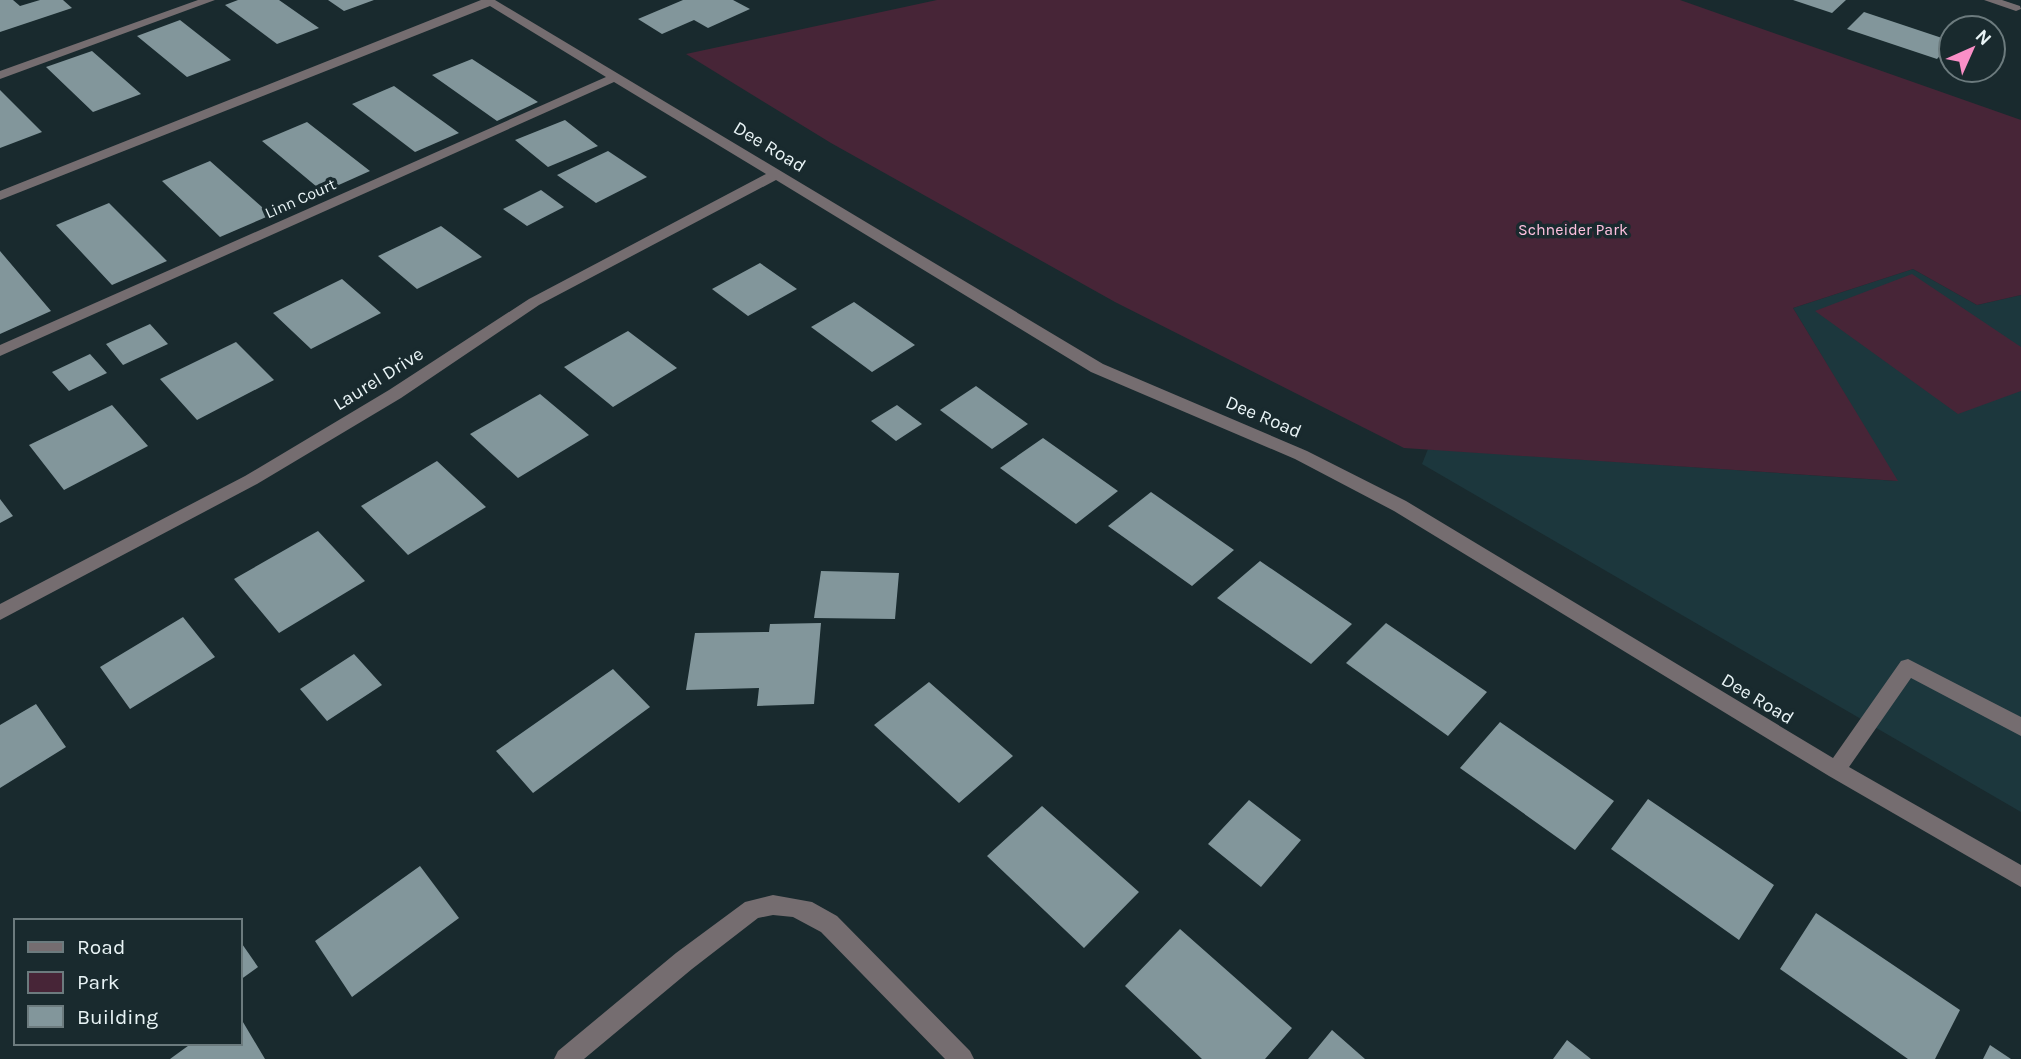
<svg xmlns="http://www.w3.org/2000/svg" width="2021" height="1059" font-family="Karla,sans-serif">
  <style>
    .built { fill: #1c373d }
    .green { fill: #472537 }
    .building { fill: #82969b }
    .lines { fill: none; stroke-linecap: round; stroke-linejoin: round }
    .minor { fill: #756d70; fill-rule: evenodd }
    .labels { text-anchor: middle; stroke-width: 7; stroke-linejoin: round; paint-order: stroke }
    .far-street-label { font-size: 16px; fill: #e9f4f6; stroke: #192a2e }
    .far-park-label { font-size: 16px; fill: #fec1df; stroke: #192a2e }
    .street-label { font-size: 19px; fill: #e9f4f6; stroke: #192a2e }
  </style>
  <rect width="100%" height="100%" fill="#192a2e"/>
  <path class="built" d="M 1913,269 L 1977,305 L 2021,295 L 2021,812 L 1422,464 L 1428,449 L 1897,481 L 1793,308 Z"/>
  <path class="green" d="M 937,0 L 1680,0 L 2021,120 L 2021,295 L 1977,305 L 1913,269 L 1793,308 L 1898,481 L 1404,448 L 1115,302 L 831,143 L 686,54 Z
    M 1912,274 L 2021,347 L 2021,391 L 1958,414 L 1815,311 Z"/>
  <path class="building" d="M 0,0 L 13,0 L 20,6 L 40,0 L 63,0 L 72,8 L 0,32 Z
    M 238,0 L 279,0 L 319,28 L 277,44 L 225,5 Z
    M 328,0 L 374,0 L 344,11 Z
    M 683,0 L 733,0 L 750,9 L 708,28 L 694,20 L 662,34 L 638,19 Z
    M 1793,0 L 1846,0 L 1832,13 Z
    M 1864,12 L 1951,41 L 1951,43 L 1937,59 L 1847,29 Z
    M 180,20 L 231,60 L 187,77 L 137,36 Z
    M 92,51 L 141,94 L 93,112 L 46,67 Z
    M 472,59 L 538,102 L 497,121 L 432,75 Z
    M 394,86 L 459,133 L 415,152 L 352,104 Z
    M 0,90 L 42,132 L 0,148 Z
    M 565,120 L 598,146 L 548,167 L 515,140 Z
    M 307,122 L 370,171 L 323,192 L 262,141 Z
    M 608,151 L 647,177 L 596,203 L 557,175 Z
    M 210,161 L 271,215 L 220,237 L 162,181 Z
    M 541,190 L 564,207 L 527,226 L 503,209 Z
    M 109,203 L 167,261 L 112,285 L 56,225 Z
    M 441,226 L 482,257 L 417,289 L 378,256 Z
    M 0,251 L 51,311 L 0,334 Z
    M 760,263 L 797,289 L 748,316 L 712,289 Z
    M 342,279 L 381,313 L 311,349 L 273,313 Z
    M 854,302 L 915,345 L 872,372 L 811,327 Z
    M 150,324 L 168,344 L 123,365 L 106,344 Z
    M 628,331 L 677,368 L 613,407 L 564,367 Z
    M 236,342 L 274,380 L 197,420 L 160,379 Z
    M 90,354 L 107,373 L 69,391 L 52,372 Z
    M 976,386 L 1028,424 L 992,449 L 940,410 Z
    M 540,394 L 589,435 L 518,478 L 470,434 Z
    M 112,405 L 148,446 L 64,490 L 29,445 Z
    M 897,405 L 922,424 L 896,441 L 871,421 Z
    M 1043,438 L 1118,491 L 1076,524 L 1000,468 Z
    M 437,461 L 486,507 L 408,555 L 361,506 Z
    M 1151,492 L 1234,550 L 1192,586 L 1108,526 Z
    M 0,499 L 13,516 L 0,523 Z
    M 318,531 L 365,581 L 279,633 L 234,579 Z
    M 1260,561 L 1352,624 L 1311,664 L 1217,598 Z
    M 821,571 L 899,573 L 895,619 L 814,618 Z
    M 183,617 L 215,657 L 130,709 L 100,667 Z
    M 821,623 L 814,704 L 757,706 L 759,688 L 686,690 L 695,633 L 769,632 L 770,624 Z
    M 1386,623 L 1487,692 L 1448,736 L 1346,663 Z
    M 354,654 L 382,685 L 327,721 L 300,689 Z
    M 613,669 L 650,707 L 533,793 L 496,751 Z
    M 929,682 L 1013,756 L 959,803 L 874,725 Z
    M 36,704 L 66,747 L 0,788 L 0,725 Z
    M 1500,722 L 1614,801 L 1575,850 L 1460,768 Z
    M 1648,799 L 1774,885 L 1739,940 L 1611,849 Z
    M 1249,800 L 1301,840 L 1261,887 L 1208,844 Z
    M 1042,806 L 1139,892 L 1084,948 L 987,856 Z
    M 420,866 L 459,918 L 352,997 L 315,941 Z
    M 1816,913 L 1960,1010 L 1935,1059 L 1908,1059 L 1780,969 Z
    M 1180,929 L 1292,1028 L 1265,1059 L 1202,1059 L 1125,986 Z
    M 240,941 L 258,967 L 240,980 Z
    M 240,1017 L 265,1059 L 170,1059 L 192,1043 L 240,1043 Z
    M 1332,1030 L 1365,1059 L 1308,1059 Z
    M 1567,1040 L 1591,1059 L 1553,1059 Z
    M 1990,1045 L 2011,1059 L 1983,1059 Z"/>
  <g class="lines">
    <path class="minor" d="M 198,0 L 215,0 L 0,79 L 0,71 Z
      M 481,0 L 495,0 L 1103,364 L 1307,451 L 1406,501 L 1833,758 L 1901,661 L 1908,659 L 2021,717 L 2021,736 L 1911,678 L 1849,767 L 2021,865 L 2021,887 L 1829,776 L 1394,511 L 1295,459 L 1091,372 L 776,180 L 539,305 L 401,398 L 257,484 L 0,620 L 0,604 L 245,476 L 389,390 L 529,299 L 766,174 L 614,82 L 0,356 L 0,345 L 606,77 L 490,6 L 0,200 L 0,191 Z
      M 1984,0 L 2002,0 L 2020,6 L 2021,9 L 2016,11 Z
      M 773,895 L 812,902 L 837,916 L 970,1051 L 974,1059 L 945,1059 L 821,932 L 793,917 L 773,915 L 758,918 L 692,969 L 584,1059 L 554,1059 L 558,1051 L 676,953 L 745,902 Z"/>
  </g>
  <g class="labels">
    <g class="far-street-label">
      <text transform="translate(300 198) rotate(-24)" y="6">Linn Court</text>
    </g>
    <g class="far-park-label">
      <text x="1573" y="235">Schneider Park</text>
    </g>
    <g class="street-label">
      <text transform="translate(770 146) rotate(31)" y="7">Dee Road</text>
      <text transform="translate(378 378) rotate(-32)" y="7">Laurel Drive</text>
      <text transform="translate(1264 416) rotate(23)" y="7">Dee Road</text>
      <text transform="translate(1758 698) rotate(31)" y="7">Dee Road</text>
    </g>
  </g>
  <rect x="14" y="919" width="228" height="126" fill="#192a2e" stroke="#6c7b7e" stroke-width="2"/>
  <rect x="28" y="942" width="35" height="10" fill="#756d70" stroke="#6c7b7e" stroke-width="2"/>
  <text x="77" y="954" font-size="21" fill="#e9f4f6">Road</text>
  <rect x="28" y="972" width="35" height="21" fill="#472537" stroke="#6c7b7e" stroke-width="2"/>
  <text x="77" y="989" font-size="21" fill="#e9f4f6">Park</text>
  <rect x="28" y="1006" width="35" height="21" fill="#82969b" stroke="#6c7b7e" stroke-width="2"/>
  <text x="77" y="1024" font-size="21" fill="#e9f4f6">Building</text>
  <g transform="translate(1972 49) rotate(45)"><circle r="33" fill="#192a2e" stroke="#6c7b7e" stroke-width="2"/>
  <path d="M0-5L12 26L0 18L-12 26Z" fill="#fa8fc7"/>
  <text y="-10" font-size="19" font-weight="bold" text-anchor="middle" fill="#e9f4f6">N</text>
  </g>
</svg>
